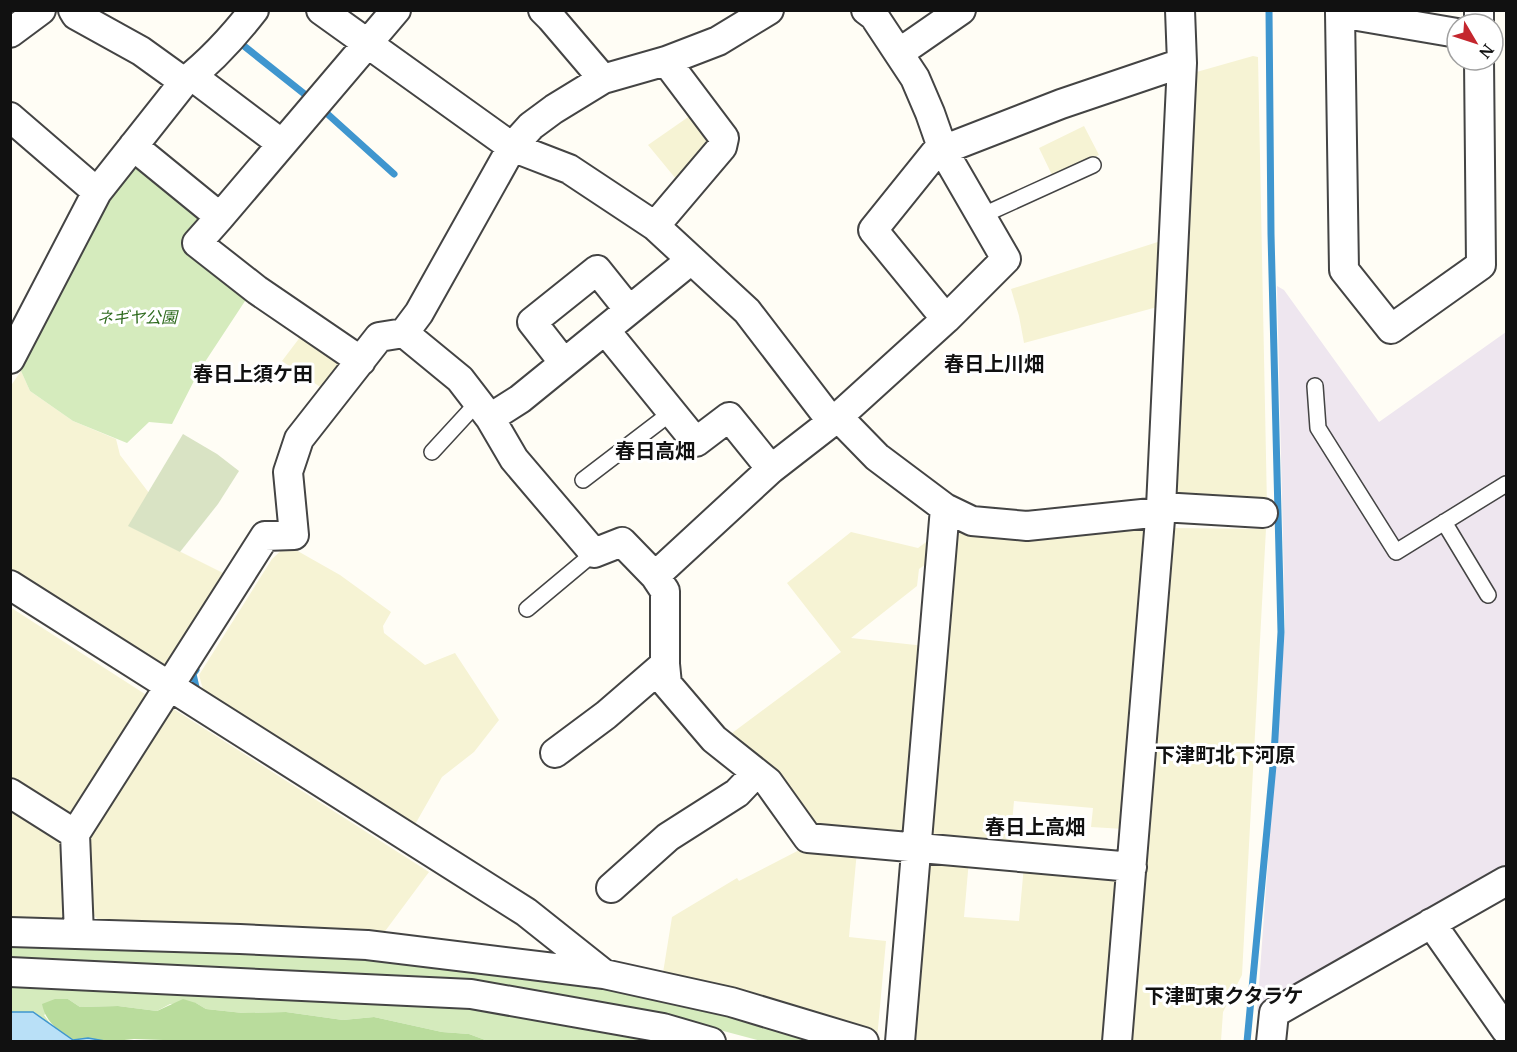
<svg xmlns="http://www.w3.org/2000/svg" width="1517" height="1052" font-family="'Noto Serif','Noto Sans JP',serif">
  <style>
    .industrial { fill: #eee6ef }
    .farmland { fill: #f6f3d4 }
    .green { fill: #d5ebbd }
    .forest { fill: #b9dc9c }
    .cemetery { fill: #d9e3c4 }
    .water { fill: #b9e0f7; stroke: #3f96cf; stroke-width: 1.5 }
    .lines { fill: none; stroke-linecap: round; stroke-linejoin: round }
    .stream { stroke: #3f96cf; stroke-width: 7 }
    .service-casing { stroke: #444; stroke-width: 18 }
    .minor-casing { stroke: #444; stroke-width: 32 }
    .service { stroke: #fff; stroke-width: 15 }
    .minor { stroke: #fff; stroke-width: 28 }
    .labels { text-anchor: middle; stroke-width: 6; stroke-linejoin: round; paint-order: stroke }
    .park-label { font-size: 16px; font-style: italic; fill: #2f6b1f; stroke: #fff }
    .quarter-label { font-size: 20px; font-weight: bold; fill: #111; stroke: #fff }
  </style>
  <rect width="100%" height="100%" fill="#fffdf5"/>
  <path class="industrial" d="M 1277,286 L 1284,290 L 1379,422 L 1506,332 L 1506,871 L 1257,1012 L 1285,626 Z"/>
  <path class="farmland" d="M 1253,56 L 1258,57 L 1267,506 L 1174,500 L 1193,73 Z
    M 694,113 L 715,139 L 681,185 L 648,145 Z
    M 1084,126 L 1099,155 L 1053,177 L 1039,148 Z
    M 1164,240 L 1161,306 L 1024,343 L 1019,316 L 1011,289 Z
    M 304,332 L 353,364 L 329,393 L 282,361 Z
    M 21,371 L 30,391 L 73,421 L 116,439 L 120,455 L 149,493 L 129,526 L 227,575 L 172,666 L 163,668 L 11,570 L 10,387 Z
    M 1141,523 L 1149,530 L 1124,829 L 1091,827 L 1093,808 L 1014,801 L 1010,846 L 937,840 L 928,830 L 951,537 L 964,529 Z
    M 1170,528 L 1266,529 L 1242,975 L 1223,1012 L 1221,1041 L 1126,1042 Z
    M 851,532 L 918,548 L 933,537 L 932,560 L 919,569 L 917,586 L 851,638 L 925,646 L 910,829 L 901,838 L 813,831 L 724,739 L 841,652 L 787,583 Z
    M 287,545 L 340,575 L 391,612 L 383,626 L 384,633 L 425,665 L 455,653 L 499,720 L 474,752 L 442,777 L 413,828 L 204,693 L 199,675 L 272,559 Z
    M 10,607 L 148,696 L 76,814 L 67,816 L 11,780 Z
    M 172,708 L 429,872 L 380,938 L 105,926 L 90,912 L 88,843 L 92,832 Z
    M 10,802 L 62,835 L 70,911 L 58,924 L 11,923 Z
    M 809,845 L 857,851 L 849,937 L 886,941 L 877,1039 L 662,979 L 672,917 L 737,878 L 739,881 Z
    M 936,857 L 969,860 L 964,917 L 1019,921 L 1024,865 L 1109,872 L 1119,882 L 1106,1041 L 914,1042 L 925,867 Z"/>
  <path class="green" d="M 142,163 L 205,219 L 247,298 L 199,371 L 172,424 L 149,422 L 127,443 L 73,421 L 30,391 L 21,371 L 103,202 L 131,166 Z
    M 11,941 L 374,955 L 566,977 L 836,1041 L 761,1041 L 667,1016 L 11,964 Z
    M 11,982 L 465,1003 L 684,1041 L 488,1041 L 469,1034 L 442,1032 L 374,1017 L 343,1020 L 286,1012 L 243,1013 L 206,1009 L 196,1003 L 170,1004 L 157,1011 L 118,1006 L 80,1007 L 68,999 L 44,1015 L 52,1026 L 33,1012 L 11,1012 Z"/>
  <path class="forest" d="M 55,999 L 68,999 L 80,1007 L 118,1006 L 157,1011 L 183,999 L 196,1003 L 206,1009 L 243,1013 L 286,1012 L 343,1020 L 374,1017 L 442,1032 L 469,1034 L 488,1041 L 222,1042 L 134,1039 L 105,1042 L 88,1038 L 73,1040 C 58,1030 46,1023 42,1004 Z"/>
  <path class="cemetery" d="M 183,434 L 217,454 L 239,471 L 218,504 L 180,552 L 128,526 Z"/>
  <path class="water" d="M 11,1012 L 33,1012 L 73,1040 L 88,1038 L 105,1041 L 11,1041 Z"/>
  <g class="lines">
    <path class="stream" d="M 237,45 L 239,42 L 312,100
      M 322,109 L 394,174
      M 196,670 L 193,674 L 196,687
      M 1247,1042 L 1274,755 L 1281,632 L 1271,234 L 1269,10"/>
    <defs>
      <path id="service" d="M 981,216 L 1093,165
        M 1315,386 L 1318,428 L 1396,552 L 1506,484
        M 432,452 L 478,402
        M 583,480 L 672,412
        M 1444,522 L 1488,595
        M 527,609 L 594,553"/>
      <path id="minor" d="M 73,10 L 76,15 L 141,51 L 184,82 C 210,62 233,37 254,10
        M 321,10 L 512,147 L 569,169 L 655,226 L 747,311 L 832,422
        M 543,10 L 551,18 L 603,79
        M 1479,10 L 1479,24
        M 10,33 L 41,10
        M 1457,33 L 1340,13 L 1344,270 L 1391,329 L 1481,265 L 1479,60
        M 899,53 L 961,10
        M 192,76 L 282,144
        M 10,117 L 97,192
        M 133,146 L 220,217 L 197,243 L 257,290 L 361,361
        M 220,217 L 396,10
        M 655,226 L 722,147 L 724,138 L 666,61
        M 946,319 L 873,230 L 935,153 L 1061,104 L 1182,63
        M 605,330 L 696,442 L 729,417 L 771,469
        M 404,333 L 460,379 L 490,418 L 514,459 L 594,553 L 622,542 L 655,576
        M 10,359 L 97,192 L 184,82
        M 564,363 L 532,322 L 597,270 L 629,310
        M 838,417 L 877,457 L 945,508 L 900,1042
        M 490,418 L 520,399 L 691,260
        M 1161,507 L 1263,513
        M 945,508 L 972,521 L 1027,526 L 1161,512
        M 10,585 L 526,912 L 604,974
        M 665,664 L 667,684 L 714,739 L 768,782 L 808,838 L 1132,867
        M 555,753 L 606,715 L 665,664 L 665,591 L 655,576 L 771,469 L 838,417 L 946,319 L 1006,259 L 943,150 L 930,113 L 915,78 L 874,16 L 866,10
        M 10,793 L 75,834
        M 611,888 L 668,837 L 737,793 L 756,773
        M 1431,923 L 1506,1030
        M 10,932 L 240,939 L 367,945 L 604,974 L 731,1002 L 864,1042
        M 79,934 L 75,834 L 265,536 L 294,535 L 288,472 L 299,439 L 379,337 L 404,333 L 419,313 L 512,147 L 531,126 L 554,109 L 603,79 L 666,61 L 718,41 L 769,10
        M 10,972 L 471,994 L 663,1028 L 711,1042
        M 1117,1042 L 1161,507 L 1182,63 L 1180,10
        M 1271,1042 L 1274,1013 L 1506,881"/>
    </defs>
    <use href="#service" class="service-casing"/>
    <use href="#minor" class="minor-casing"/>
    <use href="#service" class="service"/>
    <use href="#minor" class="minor"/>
  </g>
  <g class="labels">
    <g class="park-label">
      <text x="137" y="323">ネギヤ公園</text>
    </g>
    <g class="quarter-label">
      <text x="994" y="371">春日上川畑</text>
      <text x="253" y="381">春日上須ケ田</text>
      <text x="655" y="458">春日高畑</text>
      <text x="1225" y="762">下津町北下河原</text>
      <text x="1035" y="834">春日上高畑</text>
      <text x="1224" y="1003">下津町東クタラケ</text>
    </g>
  </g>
  <rect width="1517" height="1052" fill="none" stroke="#111111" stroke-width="24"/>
  <g transform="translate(1475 42) rotate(129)"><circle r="28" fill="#ffffff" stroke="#a0a0a0" stroke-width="1.5"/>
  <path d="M0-4.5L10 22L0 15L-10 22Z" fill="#c4262e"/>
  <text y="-9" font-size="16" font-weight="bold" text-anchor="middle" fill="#111111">N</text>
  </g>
</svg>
